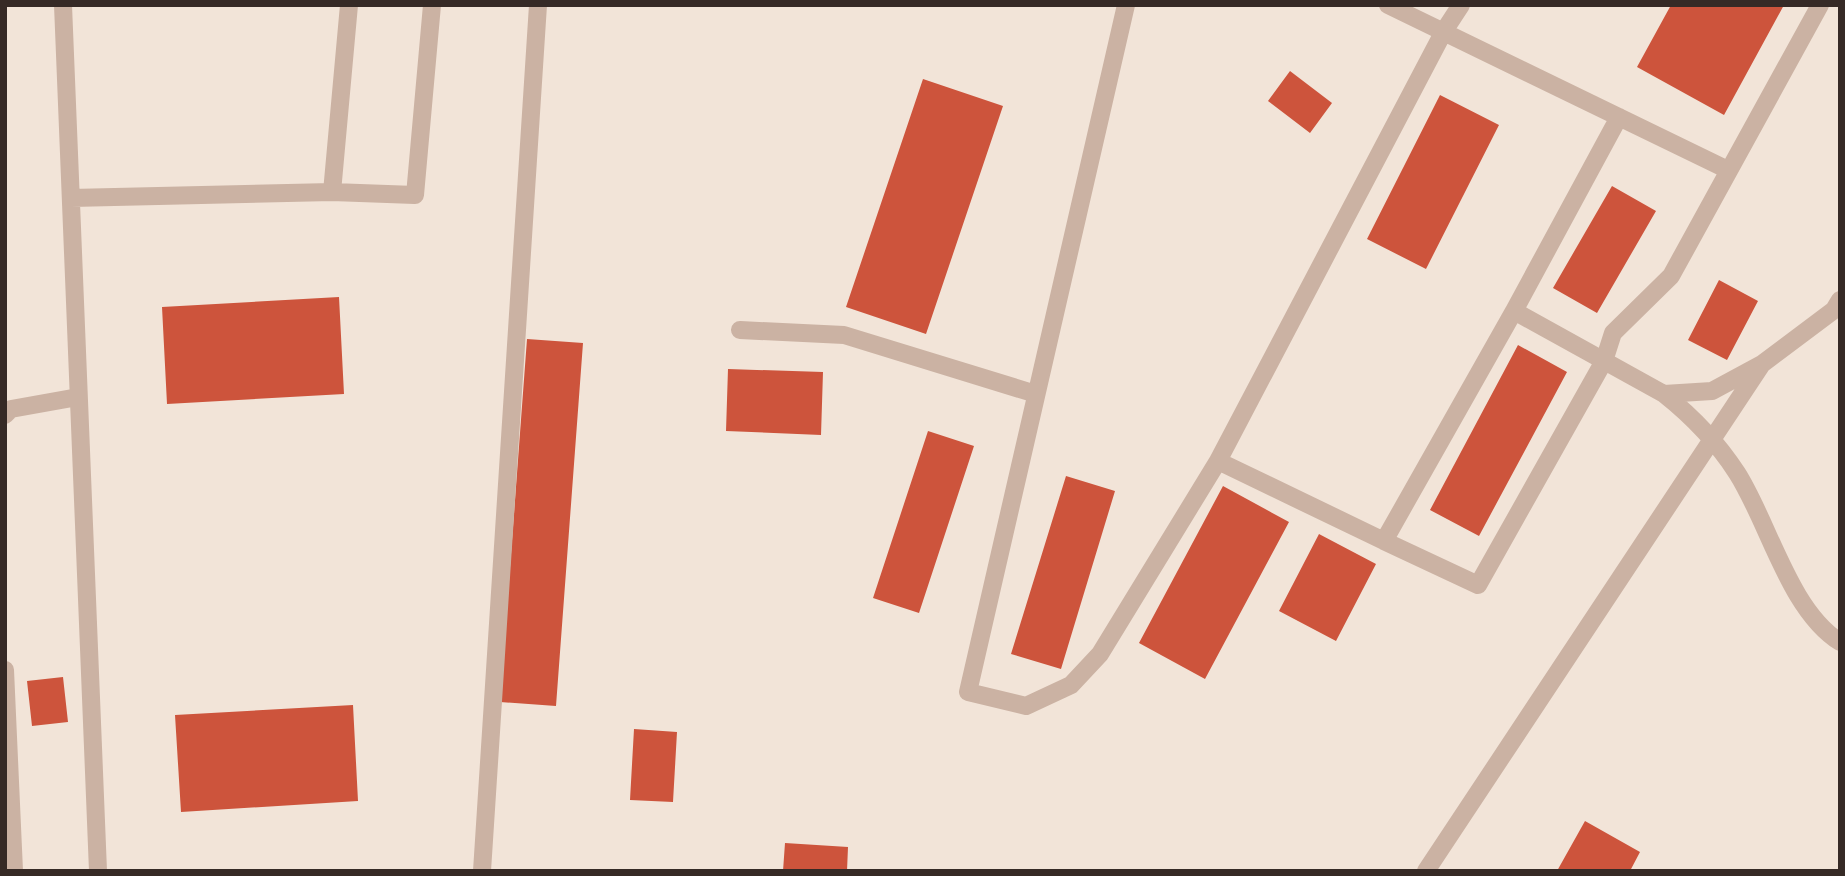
<svg xmlns="http://www.w3.org/2000/svg" width="1845" height="876" font-family="'PT Sans Narrow',sans-serif">
  <style>
    .building { fill: #cd543c }
    .lines { fill: none; stroke-linecap: round; stroke-linejoin: round }
    .lane { stroke: #cbb2a3; stroke-width: 18 }
  </style>
  <rect width="100%" height="100%" fill="#f2e4d8"/>
  <path class="building" d="M 1671,5 L 1784,5 L 1724,115 L 1637,67 Z
    M 1290,71 L 1332,103 L 1310,133 L 1268,101 Z
    M 923,79 L 1003,106 L 926,334 L 846,307 Z
    M 1440,95 L 1499,125 L 1426,269 L 1367,239 Z
    M 1612,186 L 1656,211 L 1597,313 L 1553,288 Z
    M 1719,280 L 1758,301 L 1727,360 L 1688,340 Z
    M 339,297 L 344,394 L 167,404 L 162,307 Z
    M 527,339 L 583,343 L 556,706 L 500,702 Z
    M 1518,345 L 1567,372 L 1479,536 L 1430,510 Z
    M 728,369 L 823,372 L 821,435 L 726,431 Z
    M 928,431 L 974,446 L 919,613 L 873,598 Z
    M 1066,476 L 1115,491 L 1061,669 L 1011,654 Z
    M 1223,486 L 1289,522 L 1205,679 L 1139,643 Z
    M 1319,534 L 1376,564 L 1336,641 L 1279,611 Z
    M 63,677 L 68,722 L 32,726 L 27,681 Z
    M 353,705 L 358,801 L 181,812 L 175,715 Z
    M 634,729 L 677,732 L 673,802 L 630,800 Z
    M 1585,821 L 1640,852 L 1630,871 L 1557,871 Z
    M 785,843 L 848,847 L 847,871 L 783,871 Z"/>
  <g class="lines">
    <path class="lane" d="M 63,5 L 98,871
      M 1126,5 L 968,692 L 1026,706 L 1071,685 L 1100,654 L 1218,461 L 1444,31 L 1461,5
      M 1388,5 L 1728,170
      M 1619,117 L 1514,311 L 1664,394 L 1712,391 L 1762,364 L 1834,310 L 1840,300
      M 332,192 L 415,195 L 432,5
      M 71,198 L 332,192 L 349,5
      M 740,330 L 844,335 L 1036,394
      M 1664,394 C 1693,417 1717,442 1737,473 C 1769,523 1789,610 1840,642
      M 5,415 L 11,409 L 78,397
      M 1218,461 L 1384,541 L 1514,311
      M 1384,541 L 1478,585 L 1604,361 L 1613,333 L 1671,276 L 1820,5
      M 5,670 L 14,871
      M 482,871 L 538,5
      M 1426,871 L 1762,364"/>
  </g>
  <rect width="1845" height="876" fill="none" stroke="#362a26" stroke-width="14"/>
</svg>
